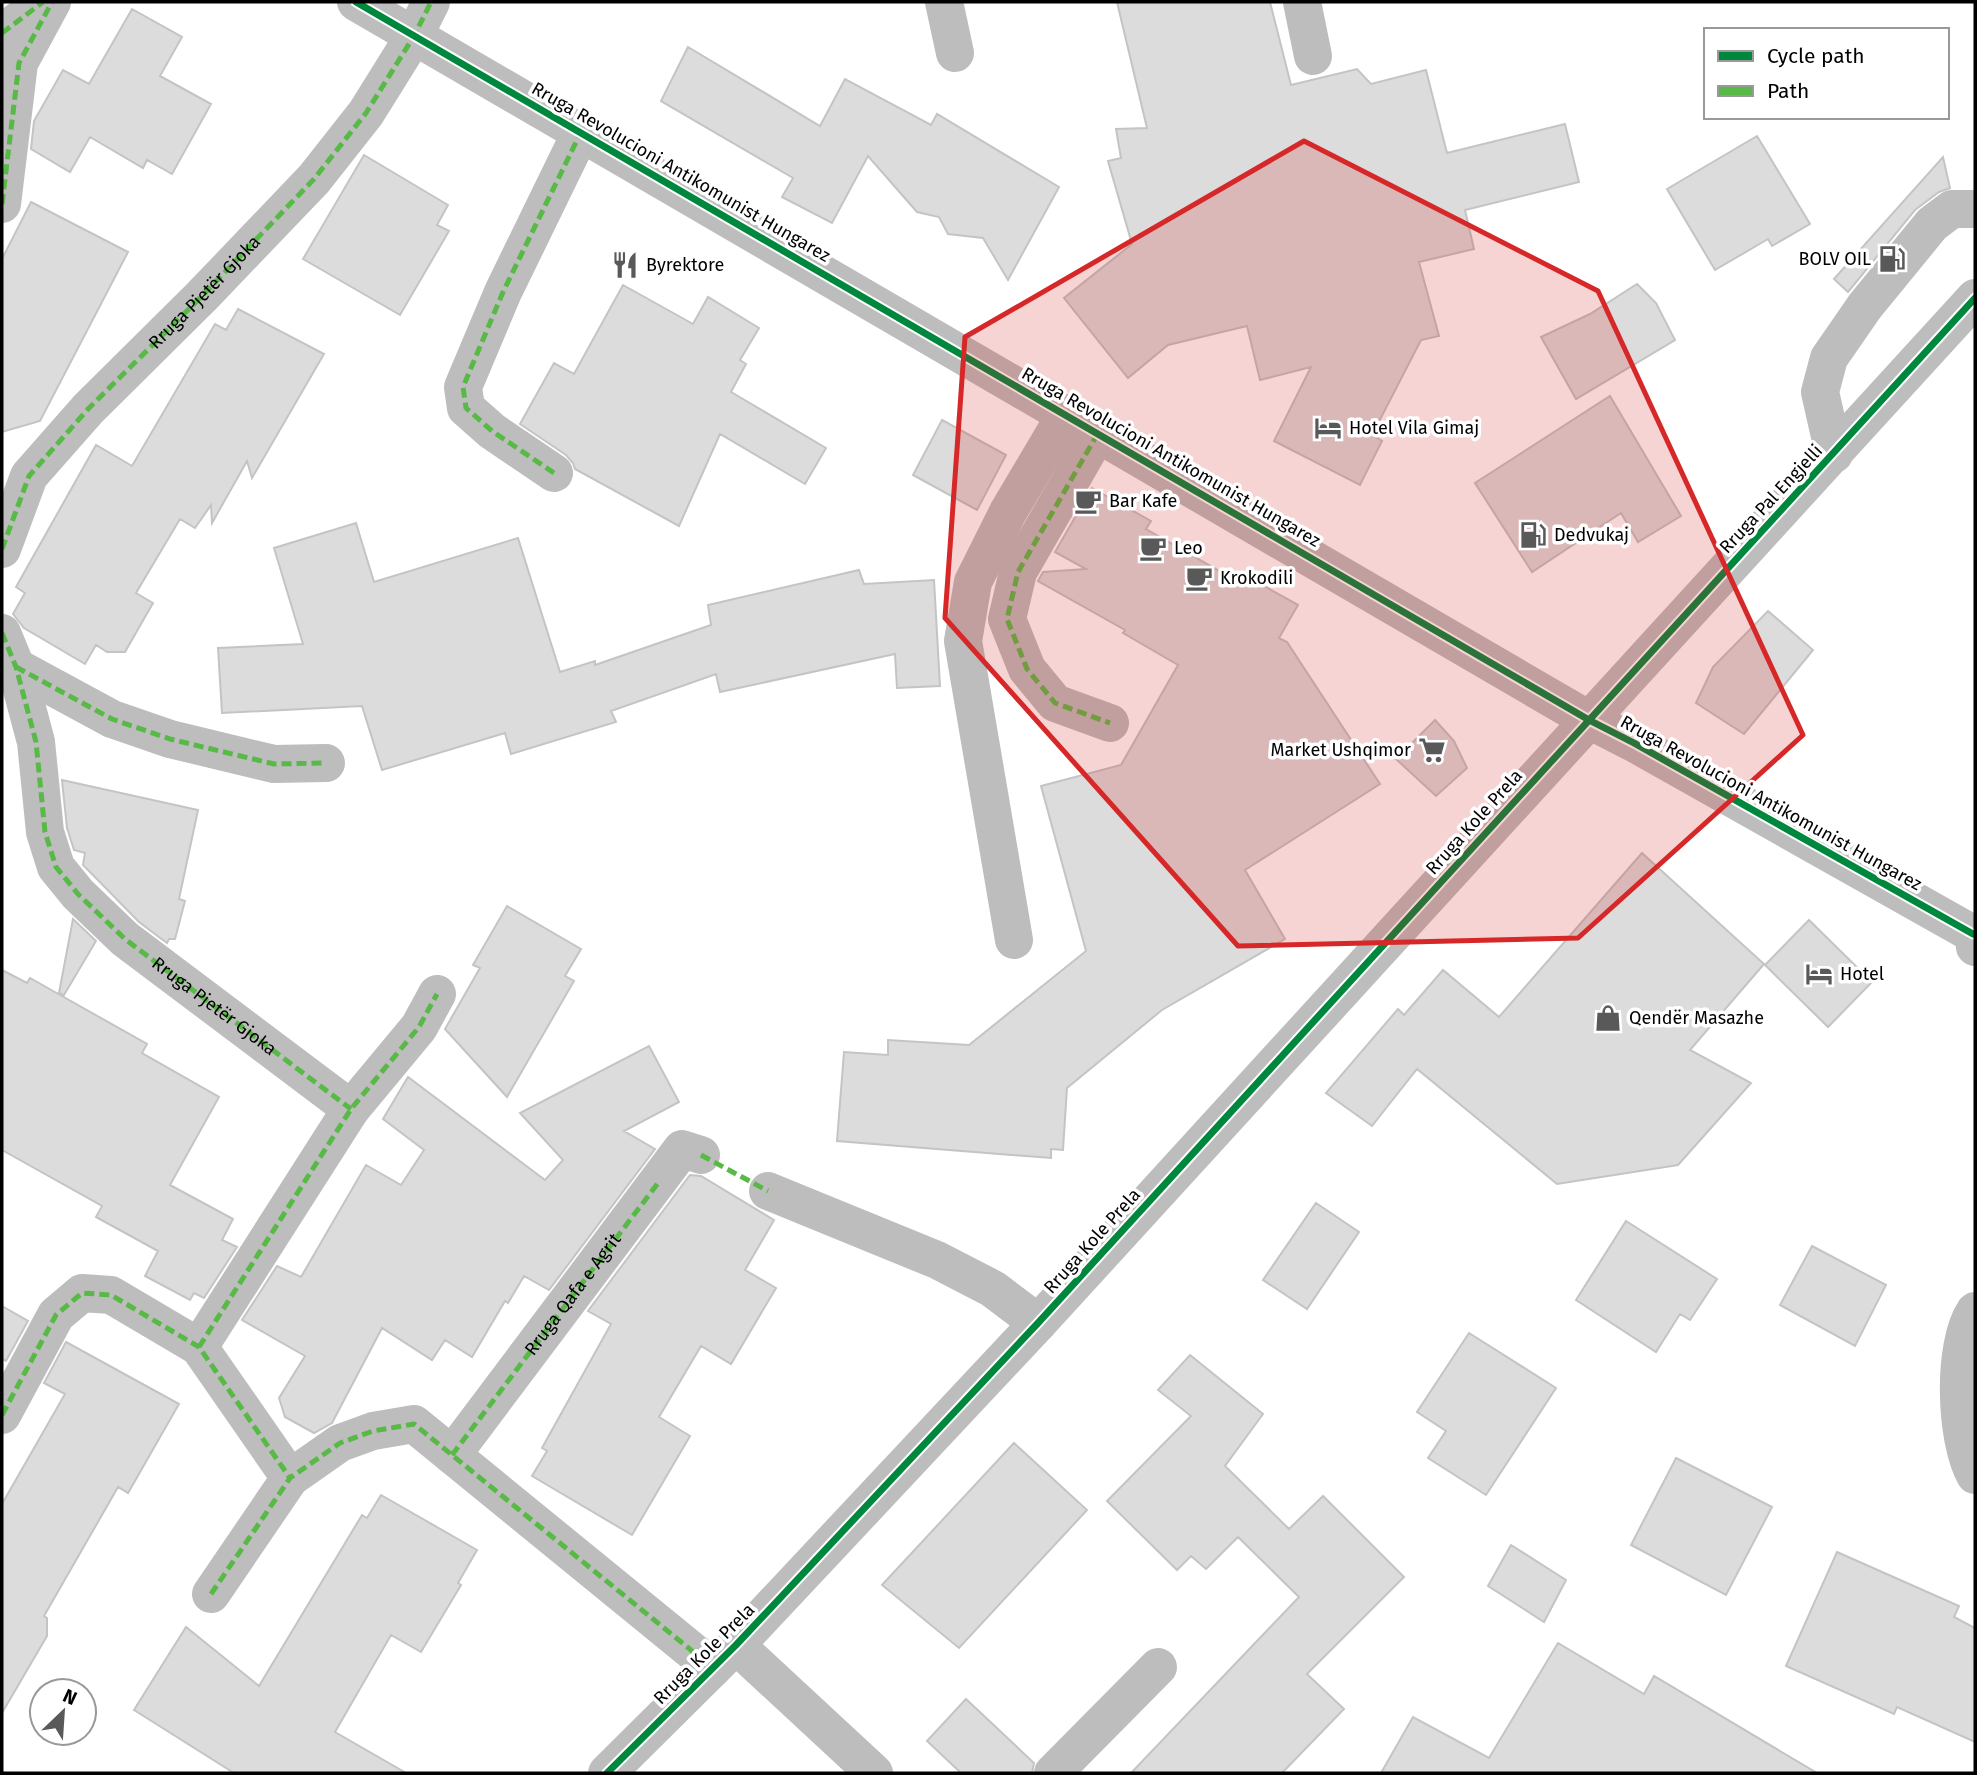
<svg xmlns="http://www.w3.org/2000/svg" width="1977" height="1775" font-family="'Fira Sans',sans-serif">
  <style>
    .building { fill: #dcdcdc; stroke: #c4c4c4; stroke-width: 2 }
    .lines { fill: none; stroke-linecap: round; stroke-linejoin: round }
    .minor { stroke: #bdbdbd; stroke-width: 38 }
    .major { stroke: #bdbdbd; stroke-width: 38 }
    .quiet { stroke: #58b947; stroke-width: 5; stroke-dasharray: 10 5; stroke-linecap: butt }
    .cycleway-casing { stroke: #fff; stroke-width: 11 }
    .cycleway { stroke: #00873e; stroke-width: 7 }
    .marked { fill: #d62828; fill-opacity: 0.2; stroke: #d62828; stroke-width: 5; stroke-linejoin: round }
    .labels { text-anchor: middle; stroke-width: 7; stroke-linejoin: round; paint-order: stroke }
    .street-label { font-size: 18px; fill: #000; stroke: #fff }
    .poi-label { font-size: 18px; fill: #000; stroke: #fff; text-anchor: start }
  </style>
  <rect width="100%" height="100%" fill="#fff"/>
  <path class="building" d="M 1117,2 L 1270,2 L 1291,85 L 1357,69 L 1371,84 L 1426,70 L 1447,153 L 1565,124 L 1579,182 L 1465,210 L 1474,249 L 1419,262 L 1439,336 L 1421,340 L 1372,435 L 1382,441 L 1360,485 L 1274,441 L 1311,367 L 1260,380 L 1247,326 L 1168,345 L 1128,378 L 1064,298 L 1132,244 L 1108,161 L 1121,158 L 1116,129 L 1147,128 Z
    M 132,9 L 182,37 L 160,76 L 211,104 L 172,174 L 147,160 L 143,168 L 90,137 L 70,172 L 31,149 L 34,121 L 63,70 L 89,84 Z
    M 688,47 L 820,126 L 845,79 L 931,125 L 937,114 L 1059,187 L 1008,280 L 983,238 L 948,234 L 939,217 L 917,212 L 868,156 L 832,223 L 782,197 L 793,178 L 661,101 Z
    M 1757,136 L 1810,224 L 1772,246 L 1768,239 L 1715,270 L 1667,189 Z
    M 364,155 L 448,205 L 437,225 L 449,231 L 400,315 L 303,259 Z
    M 1943,157 L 1950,188 L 1939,192 L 1915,210 L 1848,292 L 1834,279 Z
    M 31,202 L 128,252 L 40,421 L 2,432 L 2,259 Z
    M 1637,284 L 1656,303 L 1675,340 L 1576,399 L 1541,337 L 1590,314 Z
    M 623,285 L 693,324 L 708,297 L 759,328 L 740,360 L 746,364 L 731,392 L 826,448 L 805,484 L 720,434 L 679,526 L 575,469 L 573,463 L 566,455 L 520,424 L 554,363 L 574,374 Z
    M 238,309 L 324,354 L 252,478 L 247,461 L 212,523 L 211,505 L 195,528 L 180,519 L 136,593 L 153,603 L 125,652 L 107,652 L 96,645 L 85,664 L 24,628 L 13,614 L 25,593 L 16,587 L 96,445 L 132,466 L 215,324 L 226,330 Z
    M 1610,396 L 1681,516 L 1638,542 L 1621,513 L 1532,572 L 1475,483 Z
    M 942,420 L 1006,455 L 977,510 L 913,475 Z
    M 1092,488 L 1151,521 L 1146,529 L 1237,581 L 1241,573 L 1298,605 L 1279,638 L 1287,642 L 1380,784 L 1245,870 L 1285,939 L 1162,1010 L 1067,1088 L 1063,1150 L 1051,1149 L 1051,1158 L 837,1141 L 844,1052 L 888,1055 L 888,1040 L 969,1045 L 1086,951 L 1041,786 L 1121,765 L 1178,665 L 1123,633 L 1125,630 L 1038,581 L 1043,572 L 1086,569 L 1055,552 Z
    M 356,523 L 374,582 L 518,538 L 560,672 L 595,661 L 595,665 L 711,625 L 708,605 L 859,570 L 864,584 L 934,580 L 940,686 L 897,688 L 895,654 L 720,692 L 716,674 L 611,711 L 616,722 L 511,754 L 505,733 L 382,770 L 362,706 L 222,713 L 218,648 L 303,644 L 274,548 Z
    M 1768,611 L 1813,650 L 1744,734 L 1696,703 L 1713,667 Z
    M 1435,720 L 1454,741 L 1467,768 L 1436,796 L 1396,759 Z
    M 62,780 L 198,810 L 179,899 L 185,901 L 175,939 L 169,939 L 167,943 L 139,922 L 83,865 L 85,853 L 74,850 L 67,828 Z
    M 1642,853 L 1764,964 L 1690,1050 L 1751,1083 L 1678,1165 L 1557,1184 L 1417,1069 L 1372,1126 L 1326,1093 L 1398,1009 L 1404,1015 L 1443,970 L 1499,1017 Z
    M 507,906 L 581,949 L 565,976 L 574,981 L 507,1097 L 445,1029 L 480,968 L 473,965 Z
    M 73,919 L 96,941 L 64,995 L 59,993 Z
    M 1809,920 L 1872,982 L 1828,1027 L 1765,965 Z
    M 2,970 L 27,983 L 30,978 L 147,1044 L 142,1053 L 219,1097 L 170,1185 L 233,1219 L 222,1240 L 237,1247 L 204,1298 L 194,1293 L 190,1300 L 145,1276 L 158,1251 L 96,1217 L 102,1206 L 2,1150 Z
    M 649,1046 L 679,1102 L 624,1131 L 655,1149 L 549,1290 L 524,1276 L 508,1303 L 505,1301 L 472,1357 L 445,1340 L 432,1360 L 382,1328 L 332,1423 L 314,1433 L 285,1417 L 279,1398 L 305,1356 L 242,1320 L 277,1266 L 301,1277 L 366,1165 L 401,1185 L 424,1150 L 383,1119 L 408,1077 L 545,1180 L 563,1160 L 520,1113 Z
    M 690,1175 L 701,1176 L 774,1220 L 745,1270 L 776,1288 L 731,1364 L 701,1346 L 659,1417 L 690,1436 L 632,1535 L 532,1476 L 547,1451 L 542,1448 L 611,1324 L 588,1311 Z
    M 1316,1203 L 1359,1232 L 1307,1309 L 1263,1280 Z
    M 1626,1221 L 1717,1279 L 1690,1320 L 1680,1314 L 1656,1352 L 1576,1300 Z
    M 1812,1246 L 1886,1285 L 1855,1346 L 1780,1305 Z
    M 2,1306 L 28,1321 L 6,1361 L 2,1359 Z
    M 1469,1333 L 1556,1388 L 1486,1495 L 1428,1458 L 1446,1431 L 1417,1412 Z
    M 66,1342 L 179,1404 L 128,1493 L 118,1487 L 44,1616 L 47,1618 L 47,1636 L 2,1713 L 2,1504 L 65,1394 L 44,1383 Z
    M 1190,1355 L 1263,1414 L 1225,1466 L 1289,1529 L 1323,1496 L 1404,1577 L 1307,1674 L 1344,1709 L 1282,1773 L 1131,1773 L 1299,1597 L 1238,1537 L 1206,1569 L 1191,1556 L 1177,1570 L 1107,1501 L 1191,1416 L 1158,1390 Z
    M 1014,1443 L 1087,1510 L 959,1648 L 882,1585 Z
    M 1676,1458 L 1772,1507 L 1726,1595 L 1631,1545 Z
    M 381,1495 L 477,1550 L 458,1583 L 461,1585 L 421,1652 L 391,1635 L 335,1732 L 406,1773 L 234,1773 L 134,1710 L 186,1627 L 259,1686 L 362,1515 L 367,1518 Z
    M 1511,1545 L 1566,1580 L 1544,1622 L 1488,1586 Z
    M 1837,1552 L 1959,1606 L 1954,1617 L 1975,1628 L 1975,1742 L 1897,1707 L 1894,1714 L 1786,1666 Z
    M 1558,1643 L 1644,1694 L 1654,1676 L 1817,1773 L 1381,1773 L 1413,1717 L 1489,1758 Z
    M 966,1699 L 1034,1763 L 1032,1773 L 961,1773 L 927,1741 Z"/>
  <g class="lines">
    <g class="minor">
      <path d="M 356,2 L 1589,720 L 1634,743 L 1973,934 L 1975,947"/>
      <path d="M 944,2 L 955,53"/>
      <path d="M 1302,2 L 1313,56"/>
      <path d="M 2,33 L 43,2"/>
      <path d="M 2,204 L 19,63 L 52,2"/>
      <path d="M 1098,433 L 1018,572 L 1007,619 L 1027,669 L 1055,703 L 1110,723"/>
      <path d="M 1834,454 L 1820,392 L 1829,358 L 1865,306 L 1932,224 L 1952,209 L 1975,209"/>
      <path d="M 554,473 L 492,431 L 466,408 L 463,387 L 503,292 L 581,132"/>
      <path d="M 2,549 L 29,476 L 88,409 L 202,296 L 314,179 L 366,113 L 414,36 L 431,2"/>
      <path id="s1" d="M 2,633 L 16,667 L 36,742 L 45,832 L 56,867 L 78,894 L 125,939 L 351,1109"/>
      <path d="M 16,667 L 112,719 L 170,739 L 274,764 L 326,763"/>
      <path d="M 1014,940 L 963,641 L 973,582 L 1008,512 L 1066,414"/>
      <path d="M 768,1191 L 937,1260 L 993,1289 L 1038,1323"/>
      <path d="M 1975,1311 C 1952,1345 1955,1439 1975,1475"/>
      <path d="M 199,1347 L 351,1109 L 419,1027 L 437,994"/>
      <path d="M 2,1415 L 56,1315 L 82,1293 L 111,1295 L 199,1347 L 290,1478"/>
      <path id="s2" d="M 452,1455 L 682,1149 L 701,1155"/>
      <path d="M 211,1594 L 290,1478 L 340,1443 L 373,1431 L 414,1424 L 713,1668"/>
      <path d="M 736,1645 L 874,1773"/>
      <path d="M 1053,1773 L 1158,1667"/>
    </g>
    <path class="major" d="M 607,1773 L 736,1645 L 1038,1323 L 1975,298"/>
    <g class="quiet">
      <path d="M 2,33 L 43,2"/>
      <path d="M 2,204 L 19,63 L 52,2"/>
      <path d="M 1098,433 L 1018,572 L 1007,619 L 1027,669 L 1055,703 L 1110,723"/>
      <path d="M 554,473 L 492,431 L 466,408 L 463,387 L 503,292 L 581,132"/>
      <path id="s3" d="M 2,549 L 29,476 L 88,409 L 202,296 L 314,179 L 366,113 L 414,36 L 431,2"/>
      <path d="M 2,633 L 16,667 L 36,742 L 45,832 L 56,867 L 78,894 L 125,939 L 351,1109"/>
      <path d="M 16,667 L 112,719 L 170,739 L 274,764 L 326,763"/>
      <path d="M 701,1155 L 768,1191"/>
      <path d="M 199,1347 L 351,1109 L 419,1027 L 437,994"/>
      <path d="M 2,1415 L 56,1315 L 82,1293 L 111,1295 L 199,1347 L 290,1478"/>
      <path d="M 452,1455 L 658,1183"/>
      <path d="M 211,1594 L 290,1478 L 340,1443 L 373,1431 L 414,1424 L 713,1668"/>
    </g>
    <defs>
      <path id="cycleway" d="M 356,2 L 1589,720 L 1634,743 L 1973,934
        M 607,1773 L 736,1645 L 1038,1323 L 1975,298"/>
    </defs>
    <use href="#cycleway" class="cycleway-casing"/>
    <use href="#cycleway" class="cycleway"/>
  </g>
  <path class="marked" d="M 1304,141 L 1598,291 L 1803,735 L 1578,938 L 1238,946 L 945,618 L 965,337 Z"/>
  <defs>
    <symbol id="fuel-bare" viewBox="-9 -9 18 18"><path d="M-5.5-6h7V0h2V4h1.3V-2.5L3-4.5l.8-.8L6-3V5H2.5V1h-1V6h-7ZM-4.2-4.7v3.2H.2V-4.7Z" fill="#595959" stroke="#fff" stroke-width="2.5" paint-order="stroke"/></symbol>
    <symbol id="restaurant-bare" viewBox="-9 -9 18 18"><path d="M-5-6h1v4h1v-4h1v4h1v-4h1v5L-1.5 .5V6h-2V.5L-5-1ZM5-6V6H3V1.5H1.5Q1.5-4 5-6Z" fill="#595959" stroke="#fff" stroke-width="2.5" paint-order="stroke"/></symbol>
    <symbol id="hotel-bare" viewBox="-9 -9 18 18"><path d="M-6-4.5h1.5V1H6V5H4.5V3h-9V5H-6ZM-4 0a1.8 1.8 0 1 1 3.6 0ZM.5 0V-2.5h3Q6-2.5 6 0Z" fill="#595959" stroke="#fff" stroke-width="2.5" paint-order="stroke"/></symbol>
    <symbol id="cafe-bare" viewBox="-9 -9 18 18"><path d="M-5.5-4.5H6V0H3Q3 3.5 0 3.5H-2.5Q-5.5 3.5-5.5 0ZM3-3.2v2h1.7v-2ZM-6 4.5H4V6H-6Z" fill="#595959" stroke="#fff" stroke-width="2.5" paint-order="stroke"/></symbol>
    <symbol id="supermarket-bare" viewBox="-9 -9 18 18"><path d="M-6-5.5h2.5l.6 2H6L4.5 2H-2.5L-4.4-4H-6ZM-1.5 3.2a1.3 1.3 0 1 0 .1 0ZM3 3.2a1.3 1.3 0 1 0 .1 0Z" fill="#595959" stroke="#fff" stroke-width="2.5" paint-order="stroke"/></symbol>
    <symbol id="shop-bare" viewBox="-9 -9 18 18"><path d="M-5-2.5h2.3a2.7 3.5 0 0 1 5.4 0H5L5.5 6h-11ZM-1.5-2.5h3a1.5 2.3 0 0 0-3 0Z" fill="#595959" stroke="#fff" stroke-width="2.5" paint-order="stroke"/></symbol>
  </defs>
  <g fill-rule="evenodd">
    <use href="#fuel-bare" x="1873" y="240" width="38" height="38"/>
    <use href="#restaurant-bare" x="606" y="246" width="38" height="38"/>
    <use href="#hotel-bare" x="1309" y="409" width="38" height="38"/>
    <use href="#cafe-bare" x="1069" y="482" width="38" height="38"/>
    <use href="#fuel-bare" x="1514" y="516" width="38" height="38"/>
    <use href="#cafe-bare" x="1134" y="529" width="38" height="38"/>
    <use href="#cafe-bare" x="1180" y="559" width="38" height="38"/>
    <use href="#supermarket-bare" x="1413" y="731" width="38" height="38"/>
    <use href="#hotel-bare" x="1800" y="955" width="38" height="38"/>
    <use href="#shop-bare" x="1589" y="999" width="38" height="38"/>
  </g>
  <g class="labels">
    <g class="street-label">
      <text transform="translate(681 172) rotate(30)" y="6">Rruga Revolucioni Antikomunist Hungarez</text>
      <text dy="6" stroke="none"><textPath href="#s3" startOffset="332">Rruga Pjetër Gjoka</textPath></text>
      <text transform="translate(1171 457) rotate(30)" y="6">Rruga Revolucioni Antikomunist Hungarez</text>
      <text transform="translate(1771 499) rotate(-47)" y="6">Rruga Pal Engjelli</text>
      <text transform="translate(1771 803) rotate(29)" y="6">Rruga Revolucioni Antikomunist Hungarez</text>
      <text transform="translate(1474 822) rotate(-48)" y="6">Rruga Kole Prela</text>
      <text dy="6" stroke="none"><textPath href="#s1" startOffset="453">Rruga Pjetër Gjoka</textPath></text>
      <text transform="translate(1092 1241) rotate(-48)" y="6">Rruga Kole Prela</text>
      <text dy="6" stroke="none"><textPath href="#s2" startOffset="201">Rruga Qafa e Agrit</textPath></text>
      <text transform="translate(704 1654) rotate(-45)" y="6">Rruga Kole Prela</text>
    </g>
    <g class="poi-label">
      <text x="1871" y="265" text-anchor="end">BOLV OIL</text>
      <text x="646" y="271">Byrektore</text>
      <text x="1349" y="434">Hotel Vila Gimaj</text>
      <text x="1109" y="507">Bar Kafe</text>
      <text x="1554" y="541">Dedvukaj</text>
      <text x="1174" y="554">Leo</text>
      <text x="1220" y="584">Krokodili</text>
      <text x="1411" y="756" text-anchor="end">Market Ushqimor</text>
      <text x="1840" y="980">Hotel</text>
      <text x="1629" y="1024">Qendër Masazhe</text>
    </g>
  </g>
  <rect width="1977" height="1775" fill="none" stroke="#000000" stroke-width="7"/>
  <rect x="1704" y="28" width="245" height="91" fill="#ffffff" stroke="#999999" stroke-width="2"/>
  <rect x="1718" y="51" width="35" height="10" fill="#00873e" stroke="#999999" stroke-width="2"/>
  <text x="1767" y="63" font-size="21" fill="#000000">Cycle path</text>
  <rect x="1718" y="86" width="35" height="10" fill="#58b947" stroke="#999999" stroke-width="2"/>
  <text x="1767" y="98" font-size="21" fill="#000000">Path</text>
  <g transform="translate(63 1712) rotate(25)"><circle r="33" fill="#ffffff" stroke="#999999" stroke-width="2"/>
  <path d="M0-5L12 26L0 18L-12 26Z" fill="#595959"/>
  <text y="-10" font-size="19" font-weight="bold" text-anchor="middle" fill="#000000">N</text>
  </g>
</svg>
